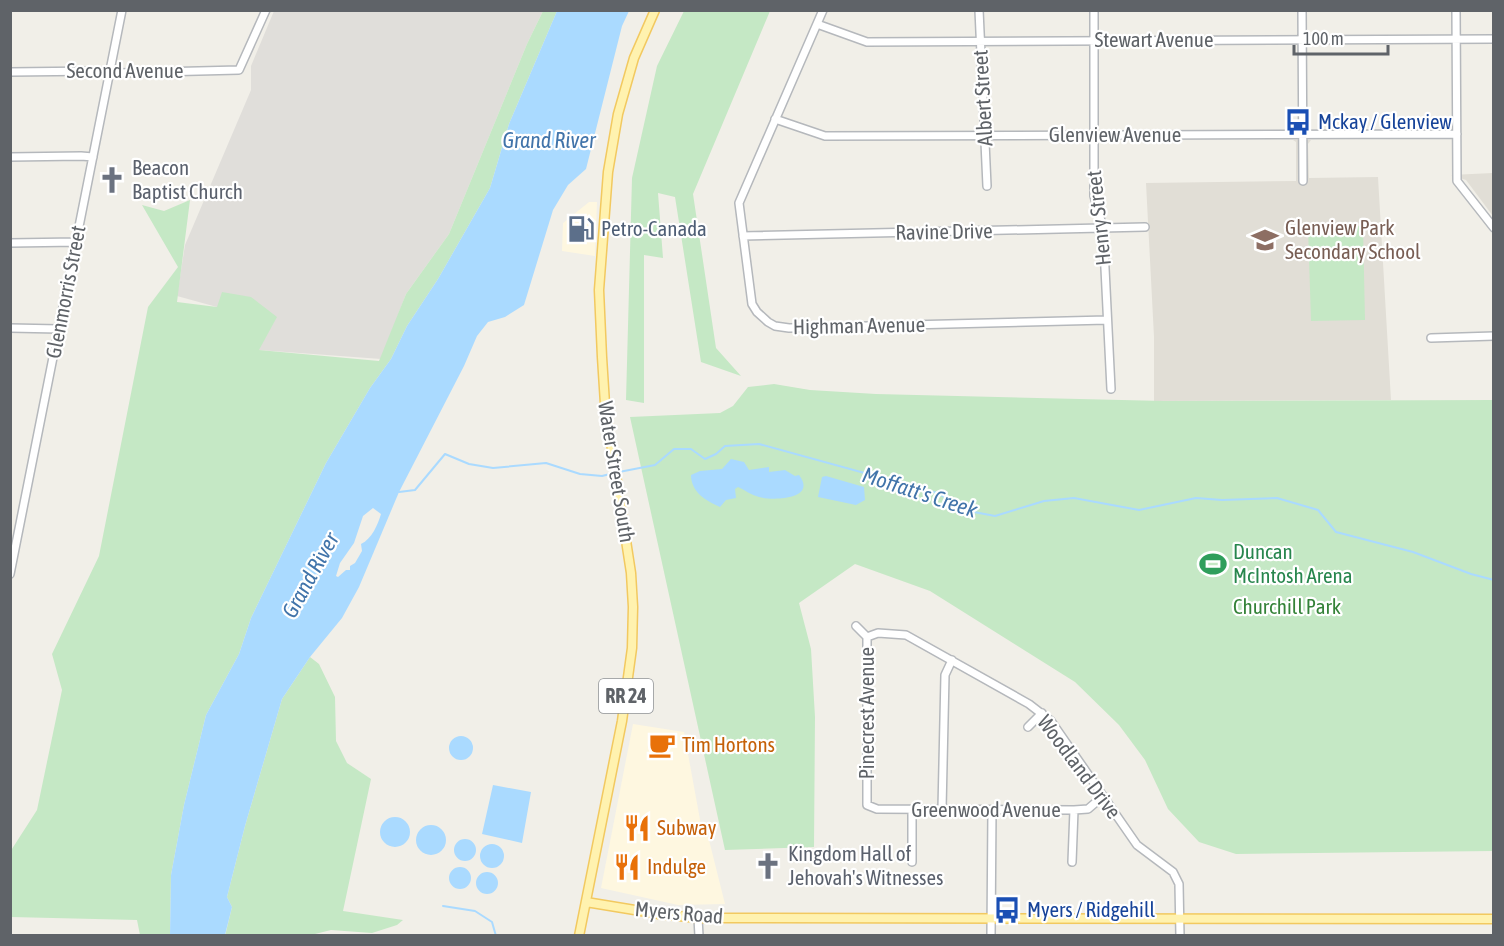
<svg xmlns="http://www.w3.org/2000/svg" width="1504" height="946" font-family="'Asap Condensed',sans-serif">
  <style>
    .commercial { fill: #fef7e0 }
    .industrial { fill: #e0deda }
    .education { fill: #e1ded6 }
    .green { fill: #c5e8c5 }
    .water { fill: #aadaff; fill-rule: evenodd }
    .lines { fill: none; stroke-linecap: round; stroke-linejoin: round }
    .stream { stroke: #aadaff; stroke-width: 2 }
    .minor-casing { stroke: #b5b8bc; stroke-width: 10 }
    .major-casing { stroke: #f2c960; stroke-width: 11 }
    .minor { stroke: #fff; stroke-width: 7 }
    .major { stroke: #fff2af; stroke-width: 8 }
    .labels { text-anchor: middle; stroke-width: 4.5; stroke-linejoin: round; paint-order: stroke }
    .shield { fill: #fff; stroke: #8f9295; stroke-width: 1.5 }
    .shield-label { font-size: 20px; font-weight: bold; fill: #5f6368 }
    .street-label { font-size: 21px; fill: #5f6368; stroke: #fff }
    .transit-label { font-size: 21px; fill: #164399; stroke: #fff; text-anchor: start }
    .worship-label { font-size: 21px; fill: #5b616d; stroke: #fff; text-anchor: start }
    .education-label { font-size: 21px; fill: #785e54; stroke: #fff; text-anchor: start }
    .service-label { font-size: 21px; fill: #4e5e75; stroke: #fff; text-anchor: start }
    .leisure-label { font-size: 21px; fill: #27864d; stroke: #fff; text-anchor: start }
    .park-label { font-size: 21px; fill: #348238; stroke: #fff }
    .food-label { font-size: 21px; fill: #c56008; stroke: #fff; text-anchor: start }
    .water-label { font-size: 22px; font-style: italic; fill: #4174aa; stroke: #fff }
  </style>
  <rect width="100%" height="100%" fill="#f1efe8"/>
  <path class="commercial" d="M 589,202 L 597,202 L 595,256 L 562,251 L 563,223 Z
    M 633,724 L 684,732 L 703,836 L 708,836 L 725,904 L 678,905 L 601,888 Z"/>
  <path class="industrial" d="M 274,11 L 543,11 L 527,44 L 449,234 L 406,294 L 381,359 L 259,350 L 217,307 L 177,296 L 185,245 L 251,90 L 251,66 Z"/>
  <path class="education" d="M 1293,140 L 1311,140 L 1308,144 L 1309,178 L 1378,177 L 1391,400 L 1154,401 L 1154,337 L 1146,183 L 1296,181 L 1296,142 Z
    M 1493,173 L 1493,216 L 1466,180 L 1451,175 Z"/>
  <path class="green" d="M 543,11 L 557,11 L 509,124 L 490,188 L 438,279 L 407,326 L 391,359 L 370,388 L 326,463 L 251,618 L 239,654 L 206,715 L 184,805 L 171,875 L 170,935 L 140,935 L 137,920 L 11,917 L 10,852 L 37,810 L 62,690 L 52,654 L 99,556 L 148,307 L 178,267 L 142,205 L 164,211 L 190,200 L 177,302 L 217,307 L 222,292 L 251,297 L 277,317 L 259,350 L 379,361 L 406,294 L 449,234 L 527,44 Z
    M 684,11 L 770,11 L 693,194 L 716,348 L 741,376 L 701,362 L 675,197 L 658,193 L 663,258 L 644,255 L 644,403 L 626,400 L 632,178 L 657,66 Z
    M 1363,226 L 1365,320 L 1311,321 L 1308,227 Z
    M 774,384 L 810,390 L 876,394 L 1164,401 L 1493,400 L 1493,851 L 1236,854 L 1199,842 L 1168,809 L 1145,760 L 1119,725 L 1075,682 L 930,591 L 855,564 L 799,603 L 811,649 L 815,717 L 814,847 L 725,850 L 630,417 L 720,413 L 733,406 L 748,387 Z
    M 310,657 L 319,664 L 335,697 L 336,741 L 347,763 L 371,779 L 343,911 L 403,920 L 397,925 L 372,933 L 331,930 L 311,935 L 225,936 L 232,907 L 227,897 L 245,826 L 282,699 Z"/>
  <path class="water" d="M 557,11 L 629,11 L 622,26 L 586,169 L 568,185 L 553,210 L 524,305 L 505,317 L 488,322 L 477,336 L 464,366 L 399,492 L 359,587 L 342,618 L 310,657 L 282,699 L 245,826 L 227,897 L 232,907 L 225,935 L 170,935 L 171,875 L 184,805 L 206,715 L 239,654 L 251,618 L 326,463 L 370,388 L 391,359 L 407,326 L 438,279 L 490,188 L 509,124 ZM 373,508 L 381,514 C 378,524 372,539 361,544 L 362,551 L 355,563 L 350,566 L 350,570 L 346,570 L 338,577 L 336,576 L 340,563 L 354,543 L 363,516 Z
    M 731,459 L 744,462 L 749,470 L 769,467 L 769,472 L 785,470 L 795,476 L 799,475 C 818,500 772,501 759,497 C 751,495 745,490 738,487 L 735,489 L 736,498 L 726,500 L 720,507 C 706,501 691,492 691,475 L 700,471 L 722,469 Z
    M 826,476 L 864,487 L 865,500 L 856,505 L 818,497 L 822,477 Z
    M449 748a12 12 0 1 1 24 0a12 12 0 1 1-24 0Z
    M 493,785 L 531,792 L 522,843 L 482,834 Z
    M380 832a15 15 0 1 1 30 0a15 15 0 1 1-30 0Z
    M416 840a15 15 0 1 1 30 0a15 15 0 1 1-30 0Z
    M454 850a11 11 0 1 1 22 0a11 11 0 1 1-22 0Z
    M480 856a12 12 0 1 1 24 0a12 12 0 1 1-24 0Z
    M449 878a11 11 0 1 1 22 0a11 11 0 1 1-22 0Z
    M476 883a11 11 0 1 1 22 0a11 11 0 1 1-22 0Z"/>
  <g class="lines">
    <path class="stream" d="M 619,472 L 655,465 L 674,449 L 691,449 L 705,459 L 716,454 L 725,446 L 759,444 L 937,493 L 974,512 L 995,516 L 1044,501 L 1074,498 L 1139,510 L 1196,498 L 1222,500 L 1277,498 L 1318,510 L 1336,532 L 1413,552 L 1471,574 L 1494,580
      M 399,492 L 415,490 L 445,454 L 469,464 L 493,468 L 546,463 L 580,474 L 602,476 L 614,473
      M 443,906 L 475,911 L 492,922 L 496,936"/>
    <defs>
      <path id="minor" d="M 823,10 L 739,203 L 752,304 L 757,312 L 768,322 L 775,326 L 789,328 L 1107,320
        M 979,10 L 987,186
        M 1094,10 L 1094,196 L 1103,228 L 1111,389
        M 1302,10 L 1303,181
        M 1456,10 L 1457,181 L 1494,228
        M 817,24 L 867,42 L 1494,39
        M 10,72 L 99,71 L 118,73 L 239,70 L 266,10
        M 775,119 L 825,136 L 1457,134
        M 10,157 L 81,156 L 93,157
        M 743,236 L 1145,227
        M 10,243 L 77,242
        M 10,328 L 59,329
        M 1431,338 L 1494,336
        M 10,574 L 122,10
        M 856,626 L 867,637 L 867,805 L 877,809 L 1074,810 L 1088,809 L 1102,797
        M 867,637 L 878,633 L 906,635 L 1029,704 L 1051,721 L 1137,845 L 1173,872 L 1179,884 L 1180,936
        M 1028,727 L 1042,713
        M 942,809 L 945,675 L 952,660
        M 912,862 L 912,810
        M 1072,862 L 1074,810
        M 698,918 L 699,936
        M 991,936 L 992,810"/>
      <path id="major" d="M 586,902 L 659,914 L 698,918 L 1494,919
        M 579,936 L 622,721 L 632,648 L 633,607 L 631,573 L 605,404 L 602,357 L 599,290 L 608,172 L 618,114 L 634,58 L 655,10"/>
    </defs>
    <use href="#minor" class="minor-casing"/>
    <use href="#major" class="major-casing"/>
    <use href="#minor" class="minor"/>
    <use href="#major" class="major"/>
  </g>
  <defs>
    <symbol id="bus-bare" viewBox="-9 -9 18 18"><path d="M-5-6H5V4H4V6H2V4H-2V6H-4V4H-5ZM-3.5-4V0h7V-4ZM-3.5 1.2v1.5H-2V1.2ZM2 1.2v1.5H3.5V1.2Z" fill="#1a4fb4" stroke="#fff" stroke-width="2.5" paint-order="stroke"/></symbol>
    <symbol id="church-bare" viewBox="-9 -9 18 18"><path d="M-1.2-6h2.4v3.5h3.3v2.4h-3.3V6h-2.4V-.1h-3.3v-2.4h3.3Z" fill="#6b7280" stroke="#fff" stroke-width="2.5" paint-order="stroke"/></symbol>
    <symbol id="fuel-bare" viewBox="-9 -9 18 18"><path d="M-5.5-6h7V0h2V4h1.3V-2.5L3-4.5l.8-.8L6-3V5H2.5V1h-1V6h-7ZM-4.2-4.7v3.2H.2V-4.7Z" fill="#5c6f8a" stroke="#fff" stroke-width="2.5" paint-order="stroke"/></symbol>
    <symbol id="school-bare" viewBox="-9 -9 18 18"><path d="M0-5L7-2L0 1L-7-2ZM-4 1L0 2.5L4 1V4Q0 6-4 4Z" fill="#8d6e63" stroke="#fff" stroke-width="2.5" paint-order="stroke"/></symbol>
    <symbol id="stadium-bare" viewBox="-9 -9 18 18"><path d="M0-5a6.5 5 0 1 0 0 10a6.5 5 0 1 0 0-10ZM-3.5-1.8h7v3.6h-7Z" fill="#2e9e5b" stroke="#fff" stroke-width="2.5" paint-order="stroke"/></symbol>
    <symbol id="cafe-bare" viewBox="-9 -9 18 18"><path d="M-5.5-4.5H6V0H3Q3 3.5 0 3.5H-2.5Q-5.5 3.5-5.5 0ZM3-3.2v2h1.7v-2ZM-6 4.5H4V6H-6Z" fill="#e8710a" stroke="#fff" stroke-width="2.5" paint-order="stroke"/></symbol>
    <symbol id="restaurant-bare" viewBox="-9 -9 18 18"><path d="M-5-6h1v4h1v-4h1v4h1v-4h1v5L-1.5 .5V6h-2V.5L-5-1ZM5-6V6H3V1.5H1.5Q1.5-4 5-6Z" fill="#e8710a" stroke="#fff" stroke-width="2.5" paint-order="stroke"/></symbol>
  </defs>
  <g fill-rule="evenodd">
    <use href="#bus-bare" x="1279" y="103" width="38" height="38"/>
    <use href="#church-bare" x="93" y="161" width="38" height="38"/>
    <use href="#fuel-bare" x="562" y="210" width="38" height="38"/>
    <use href="#school-bare" x="1246" y="221" width="38" height="38"/>
    <use href="#stadium-bare" x="1194" y="545" width="38" height="38"/>
    <use href="#cafe-bare" x="643" y="726" width="38" height="38"/>
    <use href="#restaurant-bare" x="618" y="809" width="38" height="38"/>
    <use href="#church-bare" x="749" y="847" width="38" height="38"/>
    <use href="#restaurant-bare" x="608" y="848" width="38" height="38"/>
    <use href="#bus-bare" x="988" y="891" width="38" height="38"/>
  </g>
  <g class="labels">
    <rect class="shield" x="599" y="679" width="54" height="34" rx="4.5"/>
    <g class="shield-label">
      <text x="626" y="703">RR 24</text>
    </g>
    <g class="street-label">
      <text x="1154" y="47">Stewart Avenue</text>
      <text x="125" y="78">Second Avenue</text>
      <text transform="translate(983 98) rotate(-93)" y="7">Albert Street</text>
      <text x="1115" y="142">Glenview Avenue</text>
      <text transform="translate(1099 218) rotate(-96)" y="7">Henry Street</text>
      <text transform="translate(944 232) rotate(-1)" y="7">Ravine Drive</text>
      <text transform="translate(66 292) rotate(-79)" y="7">Glenmorris Street</text>
      <text transform="translate(859 326) rotate(-1)" y="7">Highman Avenue</text>
      <text transform="translate(616 472) rotate(81)" y="7">Water Street South</text>
      <text transform="translate(867 713) rotate(-90)" y="7">Pinecrest Avenue</text>
      <text transform="translate(1079 767) rotate(53)" y="7">Woodland Drive</text>
      <text x="986" y="817">Greenwood Avenue</text>
      <text transform="translate(679 913) rotate(5)" y="7">Myers Road</text>
    </g>
    <g class="transit-label">
      <text x="1318" y="129">Mckay / Glenview</text>
      <text x="1027" y="917">Myers / Ridgehill</text>
    </g>
    <g class="worship-label">
      <text x="132" y="175">Beacon<tspan x="132" dy="24">Baptist Church</tspan></text>
      <text x="788" y="861">Kingdom Hall of<tspan x="788" dy="24">Jehovah's Witnesses</tspan></text>
    </g>
    <g class="education-label">
      <text x="1285" y="235">Glenview Park<tspan x="1285" dy="24">Secondary School</tspan></text>
    </g>
    <g class="service-label">
      <text x="601" y="236">Petro-Canada</text>
    </g>
    <g class="leisure-label">
      <text x="1233" y="559">Duncan<tspan x="1233" dy="24">McIntosh Arena</tspan></text>
    </g>
    <g class="park-label">
      <text x="1287" y="614">Churchill Park</text>
    </g>
    <g class="food-label">
      <text x="682" y="752">Tim Hortons</text>
      <text x="657" y="835">Subway</text>
      <text x="647" y="874">Indulge</text>
    </g>
    <g class="water-label">
      <text x="549" y="148">Grand River</text>
      <text transform="translate(920 492) rotate(18)" y="8">Moffatt's Creek</text>
      <text transform="translate(310 575) rotate(-61)" y="8">Grand River</text>
    </g>
  </g>
  <rect width="1504" height="946" fill="none" stroke="#5f6368" stroke-width="24"/>
  <path d="M1294 45v9h94v-9" fill="none" stroke="#5f6368" stroke-width="3"/>
  <text x="1303" y="45" font-size="18" fill="#5f6368" stroke="#ffffff" stroke-width="4.5" paint-order="stroke">100 m</text>
</svg>
